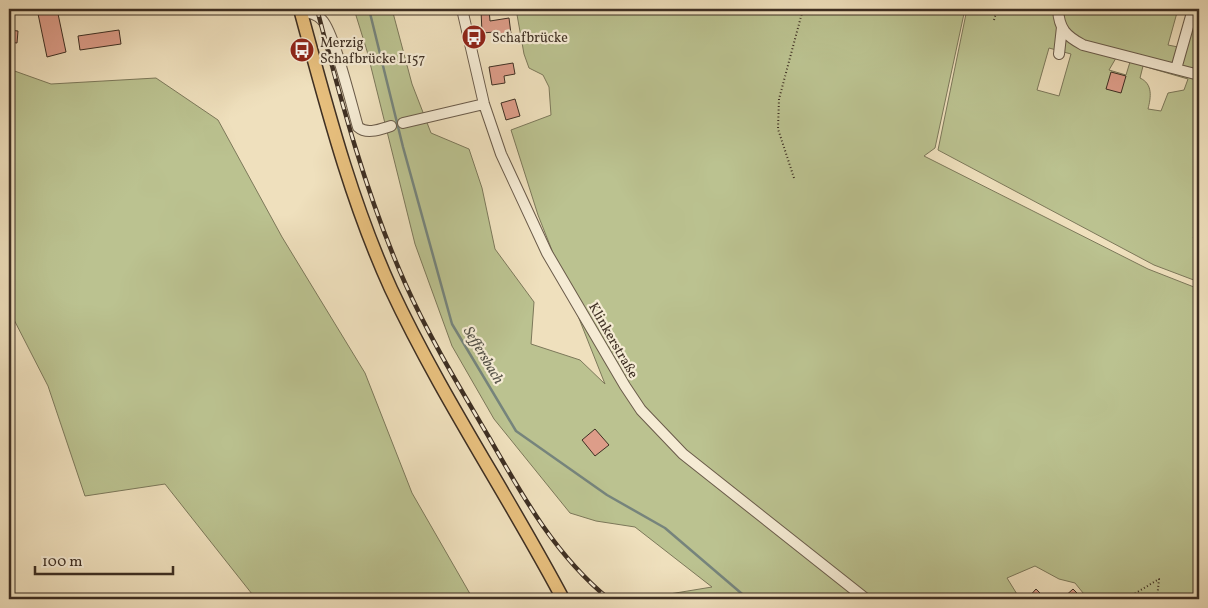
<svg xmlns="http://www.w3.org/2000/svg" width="1208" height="608" font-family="Vollkorn,serif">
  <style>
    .green { fill: #bbc290; stroke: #7c785a; fill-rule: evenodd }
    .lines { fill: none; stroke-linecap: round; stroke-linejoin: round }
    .stream { stroke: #76847c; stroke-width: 2.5 }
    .building { fill: #dd9d89; stroke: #3e2f23 }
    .minor-casing { stroke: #6a5b4a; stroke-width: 12 }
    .major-casing { stroke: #3e2f23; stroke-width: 15 }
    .path { stroke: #3e2f23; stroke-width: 2; stroke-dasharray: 1 2.5; stroke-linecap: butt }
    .minor { stroke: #f5ebd4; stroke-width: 10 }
    .major { stroke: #e8c07e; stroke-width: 12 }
    .rail-casing { stroke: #3e2f23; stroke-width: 4.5 }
    .rail { stroke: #f5ebd4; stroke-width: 2.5; stroke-dasharray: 8; stroke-linecap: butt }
    .labels { text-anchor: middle; stroke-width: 4.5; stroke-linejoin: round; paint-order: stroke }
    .poi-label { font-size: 14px; fill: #3e2f23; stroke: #f5ebd4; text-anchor: start }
    .street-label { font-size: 14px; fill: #3e2f23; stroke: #f5ebd4 }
    .water-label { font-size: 15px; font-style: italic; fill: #555248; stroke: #f5ebd4 }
  </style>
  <rect width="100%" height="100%" fill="#efe0bd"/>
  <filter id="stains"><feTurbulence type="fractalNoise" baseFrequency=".004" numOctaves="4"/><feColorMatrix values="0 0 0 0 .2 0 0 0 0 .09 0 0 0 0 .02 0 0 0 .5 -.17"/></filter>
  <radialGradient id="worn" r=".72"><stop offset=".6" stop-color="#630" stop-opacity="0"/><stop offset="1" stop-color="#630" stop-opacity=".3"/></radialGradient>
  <path class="green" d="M 354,9 L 392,9 L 412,84 L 431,133 L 469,149 L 482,188 L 495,249 L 534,302 L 531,344 L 580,360 L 605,384 L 538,215 L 511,130 L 551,115 L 549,87 L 543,75 L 529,68 L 524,54 L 516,9 L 965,9 L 935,148 L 924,156 L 1148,269 L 1199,289 L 1199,599 L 1088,599 L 1075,583 L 1059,579 L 1035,566 L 1007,578 L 1020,599 L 639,599 L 712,587 L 635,527 L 596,521 L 570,513 L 494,419 L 452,346 L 415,244 L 367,51 Z
    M 967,9 L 1178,9 L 1168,45 L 1178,47 L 1188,9 L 1199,9 L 1199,282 L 1154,265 L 938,150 ZM 1049,48 L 1071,54 L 1059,96 L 1037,90 ZM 1116,58 L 1130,62 L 1126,75 L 1109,70 ZM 1143,66 L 1188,79 L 1184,90 L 1168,93 L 1161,111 L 1148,109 C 1151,97 1153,84 1140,78 Z
    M 9,69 L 51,84 L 156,78 L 218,120 L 282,237 L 365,373 L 412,493 L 473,599 L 256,599 L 165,484 L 85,496 L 48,386 L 9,310 Z"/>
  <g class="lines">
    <path class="stream" d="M 369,9 L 403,147 L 452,324 L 516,431 L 607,495 L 665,528 L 748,599"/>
  </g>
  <path class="building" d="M 37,9 L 57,9 L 66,52 L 47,57 Z
    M 489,9 L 490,21 L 509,18 L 511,34 L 496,36 L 495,32 L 482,33 L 481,10 Z
    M 9,30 L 18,31 L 17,43 L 9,42 Z
    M 119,30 L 121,44 L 80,50 L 78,36 Z
    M 513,63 L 515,74 L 504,76 L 505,83 L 492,85 L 489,67 Z
    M 1111,72 L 1126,76 L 1121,93 L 1106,89 Z
    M 515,99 L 520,116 L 506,120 L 501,103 Z
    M 595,429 L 609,445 L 595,456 L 582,440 Z
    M 1036,589 L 1046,599 L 1027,599 Z
    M 1073,589 L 1083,599 L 1062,599 Z"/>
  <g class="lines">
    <defs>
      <path id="minor" d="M 462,9 L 484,104 L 501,154 L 547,253 L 625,386 L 641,410 L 683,454 L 866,599
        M 1058,9 C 1059,29 1066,36 1083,45 L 1199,75
        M 301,11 C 308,12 317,14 322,20 C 334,32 352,107 358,127 C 367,135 381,129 391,126
        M 1059,54 L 1062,27
        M 1176,69 L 1193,9
        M 403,123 L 484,104"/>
      <path id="major" d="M 300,9 C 326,104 350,199 391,289 C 441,396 508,495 563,599"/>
    </defs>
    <use href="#minor" class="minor-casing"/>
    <use href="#major" class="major-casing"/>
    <path class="path" d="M 994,20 L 997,9
      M 794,178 L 778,129 L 779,99 L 803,9
      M 1193,237 L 1199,238
      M 1126,599 L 1159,579 L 1157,599"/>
    <use href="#minor" class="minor"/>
    <use href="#major" class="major"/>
    <defs>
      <path id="rail" d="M 317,9 C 341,101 366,195 405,283 C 429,337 460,388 490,439 C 523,497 556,556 609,599"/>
    </defs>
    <use href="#rail" class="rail-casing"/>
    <use href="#rail" class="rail"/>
  </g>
  <defs>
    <symbol id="bus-disc" viewBox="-11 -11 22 22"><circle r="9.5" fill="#8f2418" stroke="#f5ebd4"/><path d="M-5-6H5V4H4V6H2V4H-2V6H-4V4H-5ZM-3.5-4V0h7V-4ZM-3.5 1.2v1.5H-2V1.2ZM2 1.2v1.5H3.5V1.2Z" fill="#fff"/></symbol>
  </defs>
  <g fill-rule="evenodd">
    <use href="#bus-disc" x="460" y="23" width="28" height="28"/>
    <use href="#bus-disc" x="288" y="36" width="28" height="28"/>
  </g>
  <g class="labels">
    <g class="poi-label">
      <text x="492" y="42">Schafbrücke</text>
      <text x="320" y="47">Merzig<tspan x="320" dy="16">Schafbrücke L157</tspan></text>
    </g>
    <g class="street-label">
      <text transform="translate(614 340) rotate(60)" y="5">Klinkerstraße</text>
    </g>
    <g class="water-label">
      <text transform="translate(484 355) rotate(59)" y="5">Seffersbach</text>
    </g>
  </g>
  <rect width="1208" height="608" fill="none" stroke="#efe0bd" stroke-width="30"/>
  <rect x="10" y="10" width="1188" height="588" fill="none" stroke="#3e2f23" stroke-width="2.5"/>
  <rect x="15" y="15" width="1178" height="578" fill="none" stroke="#3e2f23"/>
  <path d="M35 566v8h138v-8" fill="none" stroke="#3e2f23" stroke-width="2.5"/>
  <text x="42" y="566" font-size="15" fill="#3e2f23" stroke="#f5ebd4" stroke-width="4" paint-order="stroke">100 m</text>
  <rect width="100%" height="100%" filter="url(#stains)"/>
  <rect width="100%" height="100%" fill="url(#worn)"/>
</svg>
